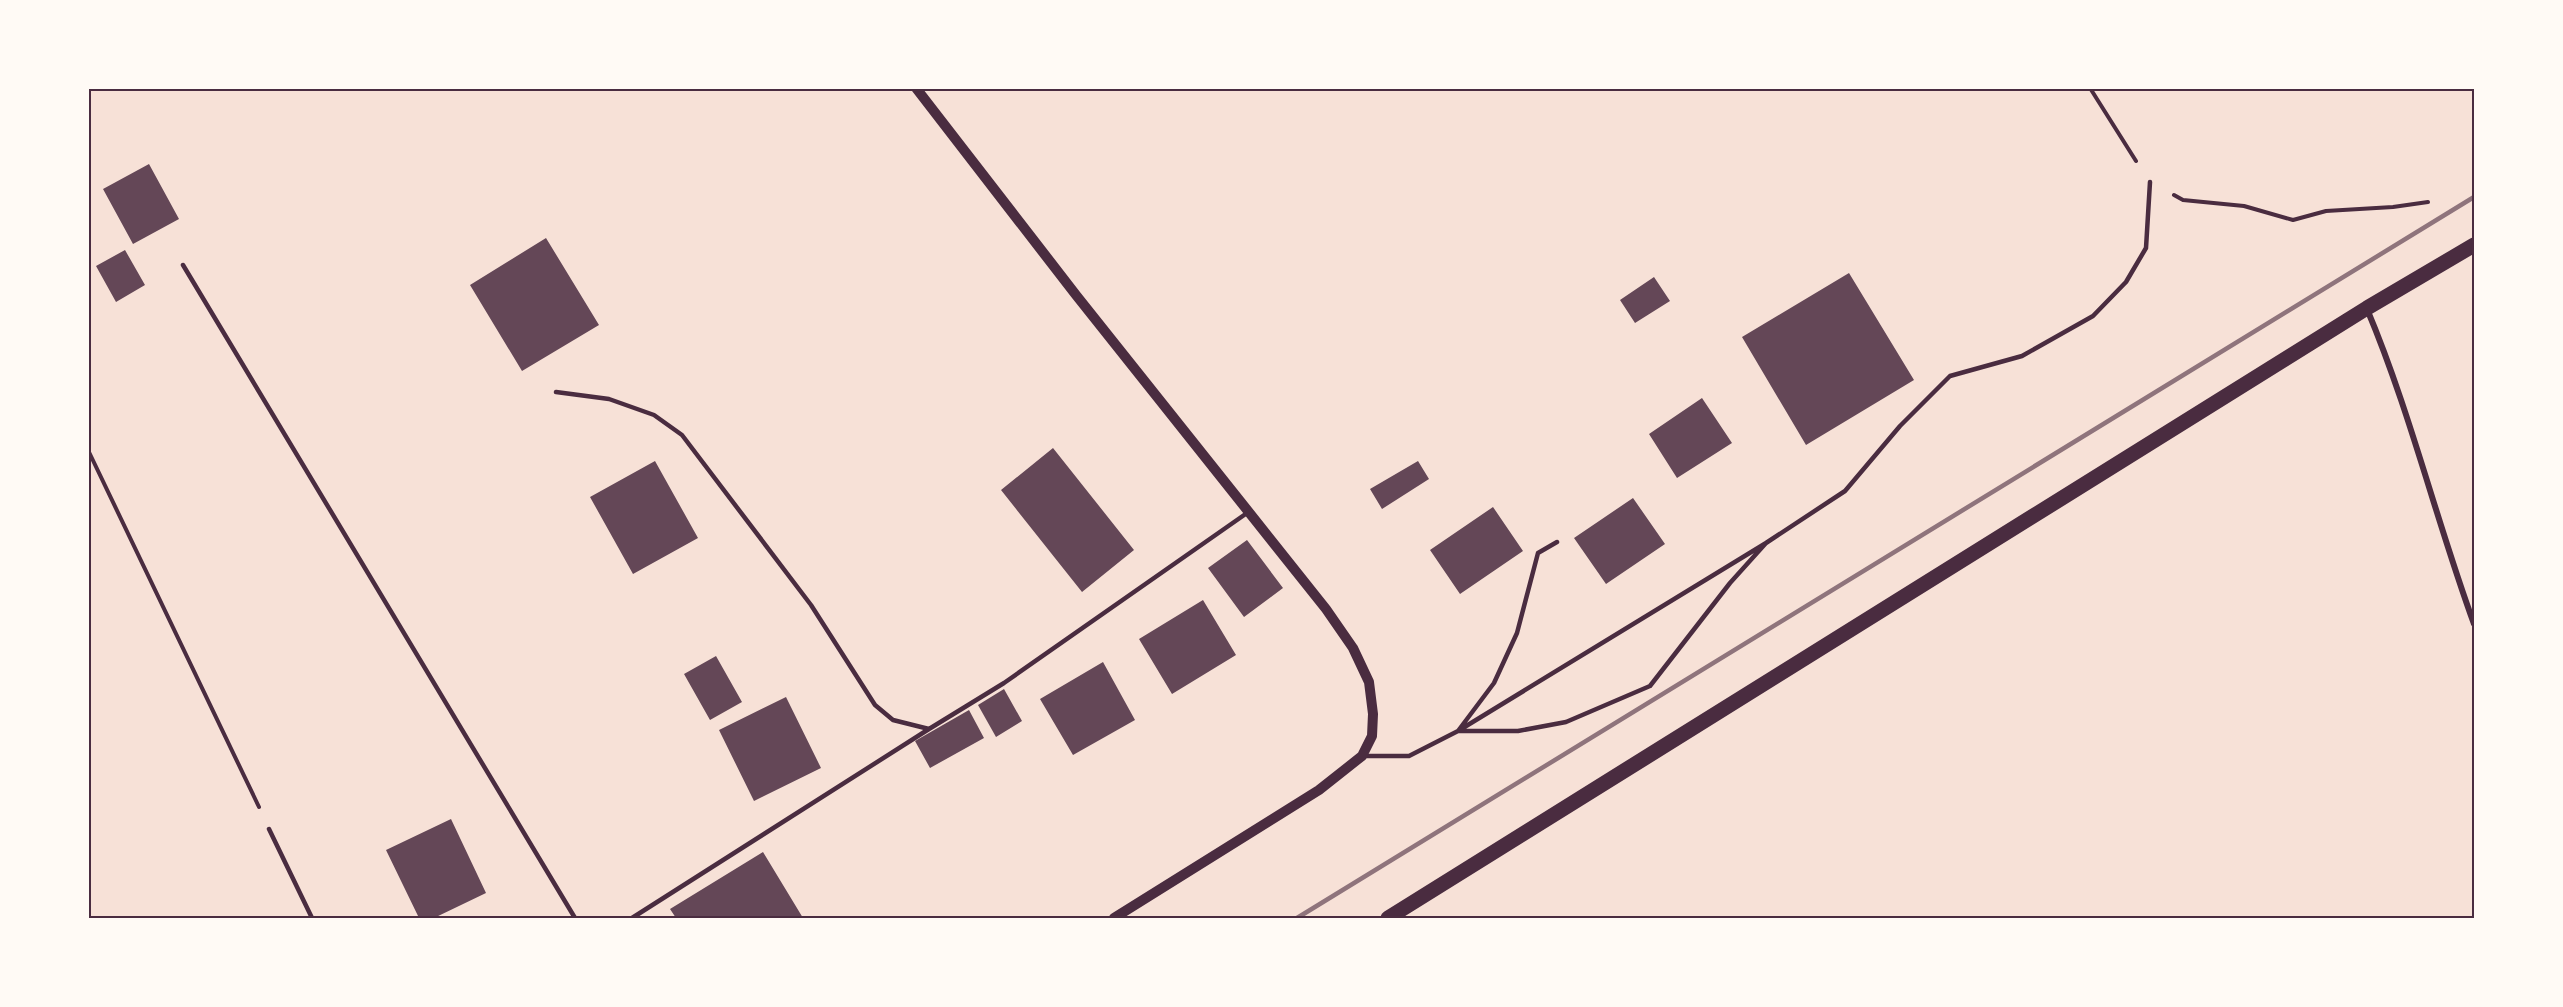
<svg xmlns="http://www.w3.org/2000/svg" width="2563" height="1007" font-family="Manrope,sans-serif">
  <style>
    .building { fill: #644757 }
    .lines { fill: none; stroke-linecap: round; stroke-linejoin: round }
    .path { stroke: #4a2c40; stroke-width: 4 }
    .service { stroke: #4a2c40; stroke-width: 4.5 }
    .minor { stroke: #4a2c40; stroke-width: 6 }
    .tertiary { stroke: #4a2c40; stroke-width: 10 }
    .primary { stroke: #4a2c40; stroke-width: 15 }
    .rail { stroke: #8f747c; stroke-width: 4.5 }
    .neatline { fill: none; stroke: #4a2c40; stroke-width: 2 }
  </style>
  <rect width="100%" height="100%" fill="#f7e1d7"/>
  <path class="building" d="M 149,164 L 179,219 L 133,244 L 103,189 Z
    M 546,238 L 599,325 L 522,371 L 470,285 Z
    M 125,250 L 145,285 L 116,302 L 96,266 Z
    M 1849,273 L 1914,380 L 1806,445 L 1742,337 Z
    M 1654,277 L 1670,301 L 1635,323 L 1620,300 Z
    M 1702,398 L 1732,443 L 1677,478 L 1649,434 Z
    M 1053,448 L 1134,550 L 1082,592 L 1001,490 Z
    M 655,461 L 698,538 L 633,574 L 590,497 Z
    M 1418,461 L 1429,479 L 1382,509 L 1370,489 Z
    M 1633,498 L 1665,544 L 1606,584 L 1574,538 Z
    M 1493,507 L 1523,551 L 1460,594 L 1430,550 Z
    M 1247,540 L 1283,588 L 1244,617 L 1208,568 Z
    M 1203,600 L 1236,655 L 1172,694 L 1139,639 Z
    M 716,656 L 742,702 L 710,720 L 684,674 Z
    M 1103,662 L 1135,720 L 1073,755 L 1040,699 Z
    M 1004,689 L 1022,721 L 996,737 L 978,705 Z
    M 786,697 L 821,768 L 754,801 L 719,730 Z
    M 969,710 L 984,738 L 930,768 L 915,741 Z
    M 451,819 L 486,893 L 434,918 L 419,918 L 386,850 Z
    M 763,852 L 803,918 L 676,918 L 670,909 Z"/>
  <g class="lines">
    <path class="path" d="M 2090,88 L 2136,161
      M 2174,195 L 2183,200 L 2244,206 L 2293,220 L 2326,211 L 2393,207 L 2428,202
      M 88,450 L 259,807"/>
    <path class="service" d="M 183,265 L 575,918
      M 556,392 L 609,399 L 654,415 L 682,435 L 811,605 L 875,705 L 893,720 L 929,729 L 1004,683 L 1247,513
      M 1766,543 L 1458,731 L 1518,731 L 1566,722 L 1650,686 L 1730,583 L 1766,543 L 1845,491 L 1900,426 L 1950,376 L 2022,356 L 2093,316 L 2126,282 L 2146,248 L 2150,182
      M 1362,756 L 1409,756 L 1458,731 L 1494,683 L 1517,633 L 1538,553 L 1557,542
      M 269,829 L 312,918
      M 632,918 L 929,729"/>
    <path class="minor" d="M 2367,309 C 2410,411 2436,520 2474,624"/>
    <path class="tertiary" d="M 916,88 L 1076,295 L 1326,609 L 1353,648 L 1369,682 L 1373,714 L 1372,736 L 1362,756 L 1319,790 L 1114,918"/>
    <path class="primary" d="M 1388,918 L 2367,308 L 2474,245"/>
    <path class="rail" d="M 1297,918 L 2474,197"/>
  </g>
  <rect width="2563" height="1007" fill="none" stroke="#fffaf5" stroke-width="180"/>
  <rect x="90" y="90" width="2383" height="827" class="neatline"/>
</svg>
